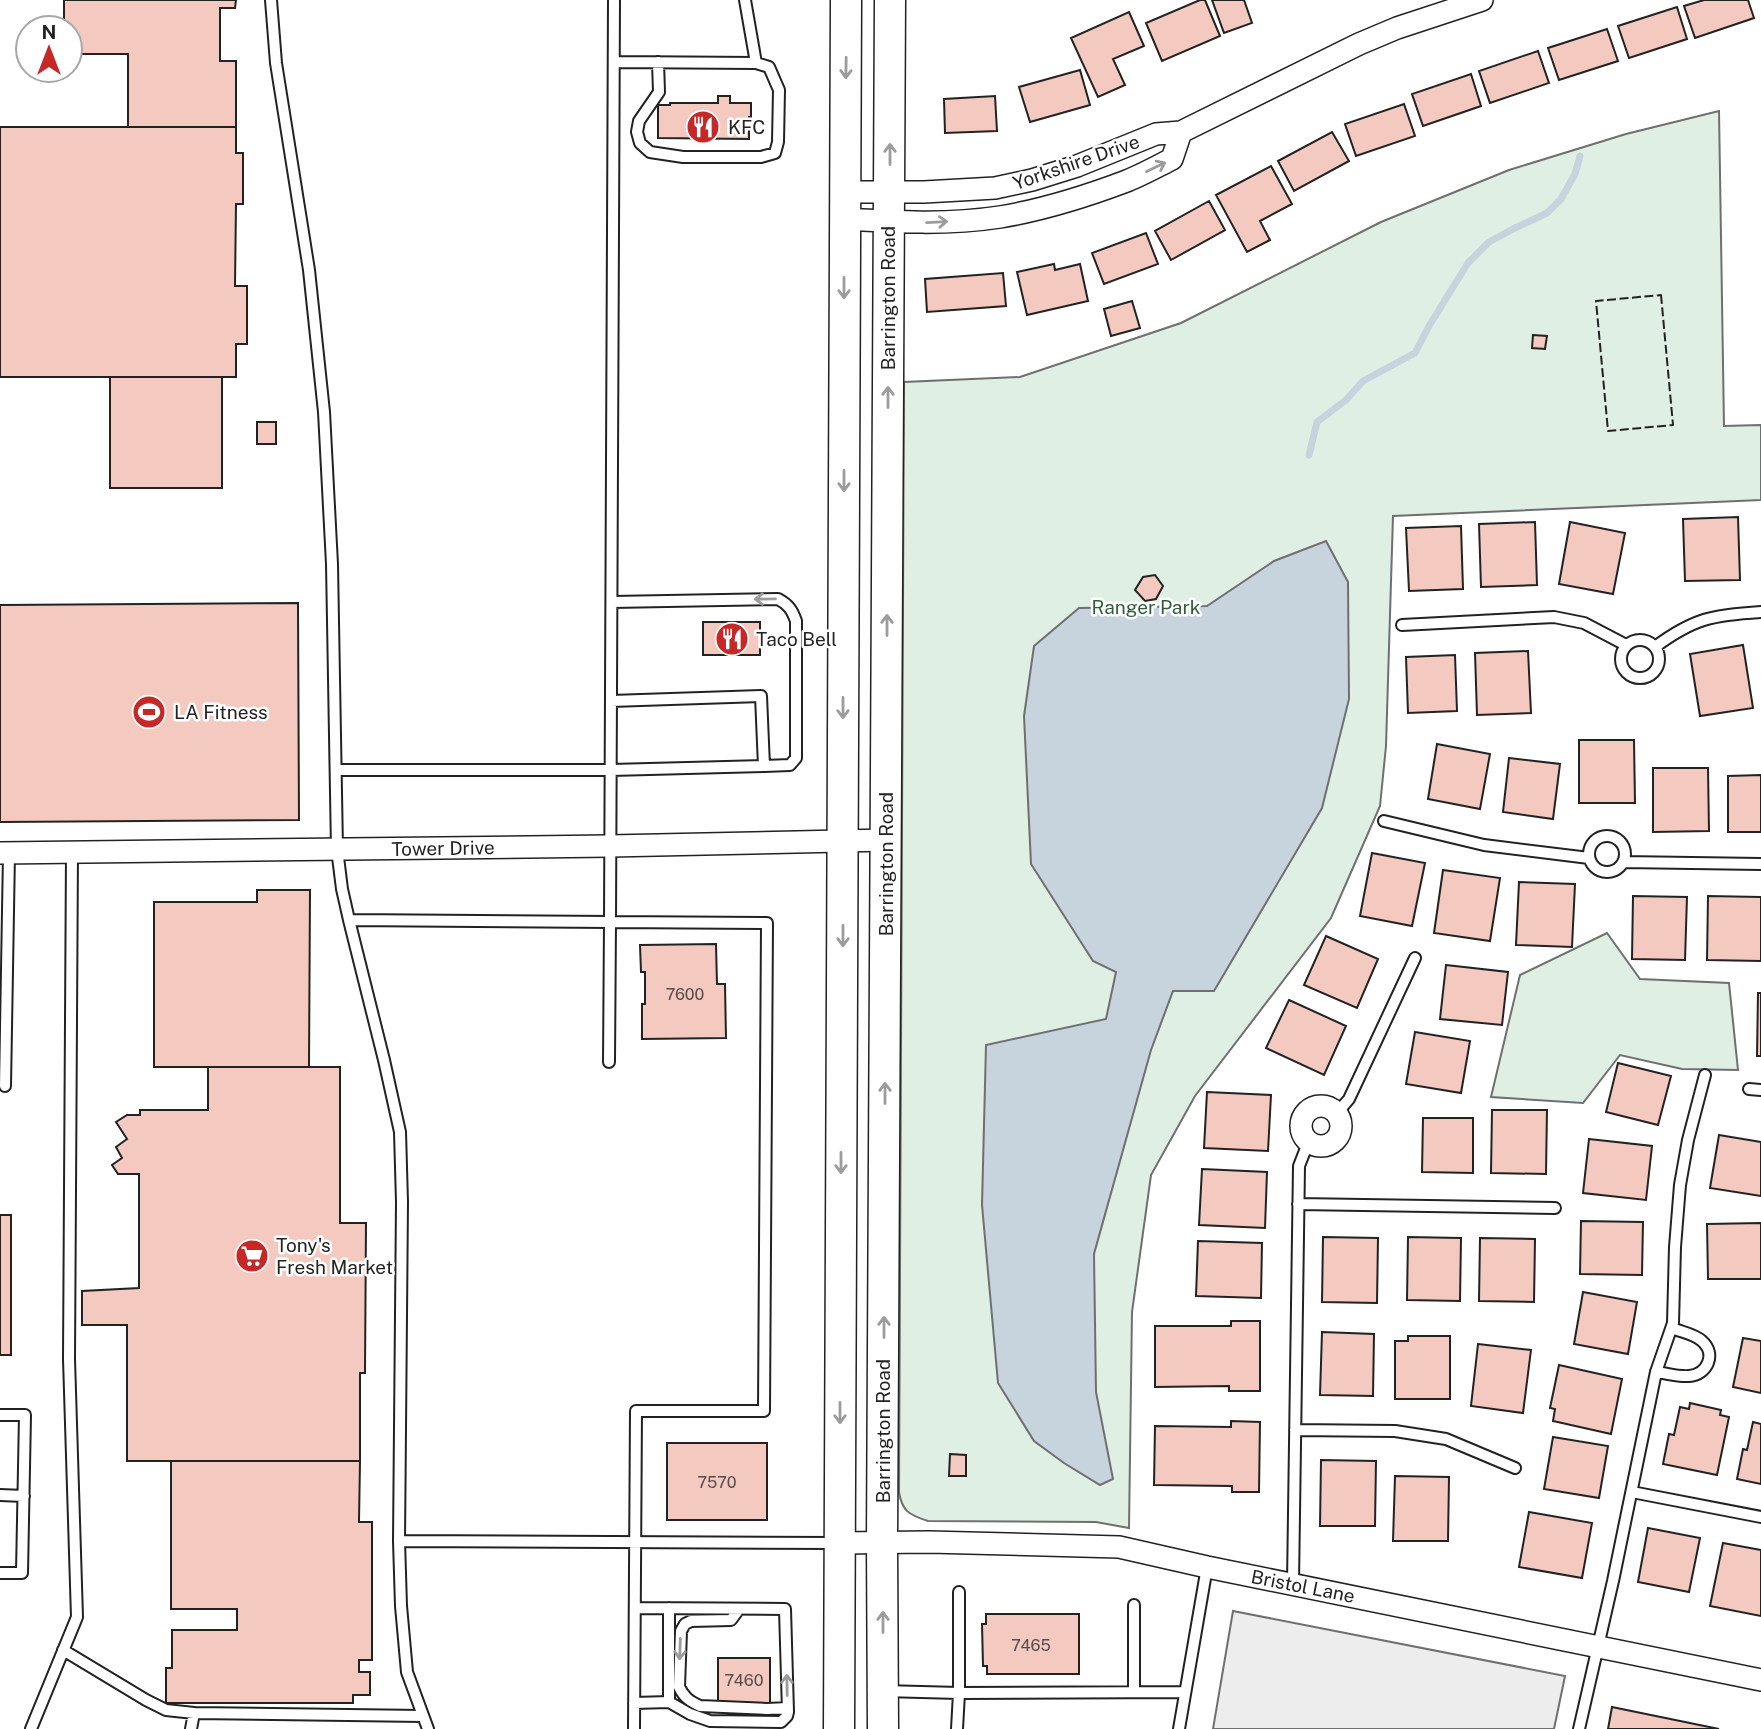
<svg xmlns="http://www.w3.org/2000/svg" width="1761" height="1729" font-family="'Public Sans',sans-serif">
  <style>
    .green { fill: #e0efe3; stroke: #6f6f6f; stroke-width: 2 }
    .parking { fill: #ededed; stroke: #6f6f6f; stroke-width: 2 }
    .water { fill: #c7d3dd; stroke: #6f6f6f; stroke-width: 2 }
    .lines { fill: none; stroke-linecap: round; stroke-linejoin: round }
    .stream { stroke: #c7d3dd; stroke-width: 7 }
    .building { fill: #f3c9c0; stroke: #222; stroke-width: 2 }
    .service-casing { stroke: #222; stroke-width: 14 }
    .minor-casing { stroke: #222; stroke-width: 24 }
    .secondary-casing { stroke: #222; stroke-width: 33 }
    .service { stroke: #fff; stroke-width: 10 }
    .minor { stroke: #fff; stroke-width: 21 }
    .secondary { stroke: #fff; stroke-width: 30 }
    .fence { stroke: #222; stroke-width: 2; stroke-dasharray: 9 3.5; stroke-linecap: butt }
    .oneway { stroke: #9c9c9c }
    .labels { text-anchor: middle; stroke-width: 5; stroke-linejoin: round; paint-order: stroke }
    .number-label { font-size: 16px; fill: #564c4a }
    .poi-label { font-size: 19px; fill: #222; stroke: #fff; text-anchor: start }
    .street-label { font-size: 19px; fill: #222; stroke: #fff }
    .park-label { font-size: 19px; fill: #2f5e38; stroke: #fff }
  </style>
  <rect width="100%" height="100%" fill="#fff"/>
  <path class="green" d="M 1719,111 L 1724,426 L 1761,425 L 1761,500 L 1393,516 L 1386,746 L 1380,806 L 1331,918 L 1195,1096 L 1151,1175 L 1132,1312 L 1129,1528 L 1096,1522 L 928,1521 C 909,1515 902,1511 899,1492 L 904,382 L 1020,377 L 1181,323 L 1381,222 L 1509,170 L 1626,134 Z
    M 1607,933 L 1640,979 L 1729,983 L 1738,1070 L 1682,1069 L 1620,1055 L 1583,1103 L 1491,1097 L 1520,975 Z"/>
  <path class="parking" d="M 1233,1611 L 1565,1676 L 1554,1729 L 1213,1729 Z"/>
  <path class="water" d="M 1326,541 L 1348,582 L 1349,699 L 1322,808 L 1214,991 L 1173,991 L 1151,1050 L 1094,1254 L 1096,1392 L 1113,1479 L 1100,1485 L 1064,1463 L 1034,1441 L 998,1383 L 982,1205 L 986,1045 L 1106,1019 L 1116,972 L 1093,961 L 1031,864 L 1024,716 L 1034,646 L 1079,608 L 1207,606 L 1274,561 Z"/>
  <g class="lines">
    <path class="stream" d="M 1309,455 L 1317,422 L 1346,400 L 1363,381 L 1415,353 L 1429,326 L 1468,263 L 1489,242 L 1513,229 L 1547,213 L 1561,199 L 1575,174 L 1580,156"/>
  </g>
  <path class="building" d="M 64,0 L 236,0 L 235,8 L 220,8 L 220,61 L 236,61 L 236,127 L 128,127 L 128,54 L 70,54 L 70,28 L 64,28 Z
    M 1200,0 L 1205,0 L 1220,36 L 1162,61 L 1146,23 Z
    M 1212,0 L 1244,0 L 1252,23 L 1224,33 Z
    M 1704,0 L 1748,0 L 1754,18 L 1695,38 L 1684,6 Z
    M 1677,7 L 1687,39 L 1629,58 L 1618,26 Z
    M 1129,12 L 1144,46 L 1113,59 L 1125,85 L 1098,97 L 1071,38 Z
    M 1607,29 L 1618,61 L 1559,80 L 1548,48 Z
    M 1538,51 L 1549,83 L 1490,103 L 1479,71 Z
    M 1080,70 L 1090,105 L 1030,122 L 1019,87 Z
    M 1471,74 L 1481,106 L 1423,126 L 1412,94 Z
    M 718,96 L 730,96 L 730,103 L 751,103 L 751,117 L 749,117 L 749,139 L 658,138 L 658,105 L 670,105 L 670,103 L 718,103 Z
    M 995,96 L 997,131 L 945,133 L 944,99 Z
    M 1404,104 L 1415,136 L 1356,156 L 1345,124 Z
    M 0,127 L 236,127 L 236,153 L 243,153 L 243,204 L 236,204 L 235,286 L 247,286 L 247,344 L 236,344 L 236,377 L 0,377 Z
    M 1332,132 L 1349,161 L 1294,191 L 1278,161 Z
    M 1271,166 L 1292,204 L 1260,221 L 1270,240 L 1247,252 L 1216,195 Z
    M 1209,201 L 1225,230 L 1171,260 L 1155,231 Z
    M 1146,233 L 1158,264 L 1104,284 L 1092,253 Z
    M 1054,264 L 1055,270 L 1080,264 L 1088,301 L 1027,315 L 1017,272 Z
    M 1003,273 L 1006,306 L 927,312 L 925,279 Z
    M 1132,301 L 1140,328 L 1111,336 L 1104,309 Z
    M 1533,335 L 1547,336 L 1545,349 L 1532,348 Z
    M 110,377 L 222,377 L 222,488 L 110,488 Z
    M 257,422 L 276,422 L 276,444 L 257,444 Z
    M 1738,517 L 1740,580 L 1685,581 L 1683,519 Z
    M 1535,522 L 1537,585 L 1481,587 L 1479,524 Z
    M 1570,522 L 1625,533 L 1613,594 L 1559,584 Z
    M 1461,526 L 1463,589 L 1409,591 L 1406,528 Z
    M 1155,575 L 1163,586 L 1156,599 L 1145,601 L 1135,590 L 1143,577 Z
    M 298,603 L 299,820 L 0,822 L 0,605 Z
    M 703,622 L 760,622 L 760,655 L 703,655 Z
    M 1743,645 L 1753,708 L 1700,716 L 1690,654 Z
    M 1528,651 L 1531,713 L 1477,715 L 1475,653 Z
    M 1455,655 L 1457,711 L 1408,713 L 1406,657 Z
    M 1579,740 L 1634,740 L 1635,803 L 1579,803 Z
    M 1437,744 L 1490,754 L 1480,809 L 1428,799 Z
    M 1509,758 L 1560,764 L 1553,819 L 1503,812 Z
    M 1653,768 L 1708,768 L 1709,831 L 1653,832 Z
    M 1761,775 L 1761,832 L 1728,832 L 1728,776 Z
    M 1372,853 L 1425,863 L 1412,926 L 1360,916 Z
    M 1443,870 L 1500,878 L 1490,941 L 1434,933 Z
    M 1519,882 L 1575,884 L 1572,947 L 1516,945 Z
    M 257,890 L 310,890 L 309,1067 L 154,1067 L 154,902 L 257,902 Z
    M 1633,896 L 1687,897 L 1685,960 L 1632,959 Z
    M 1708,896 L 1761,897 L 1761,961 L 1707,960 Z
    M 1326,936 L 1378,959 L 1357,1008 L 1304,985 Z
    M 716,944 L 717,984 L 725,984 L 726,1038 L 642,1039 L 642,1004 L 645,1004 L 645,972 L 641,972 L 640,945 Z
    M 1446,965 L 1508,972 L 1502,1025 L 1440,1019 Z
    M 1758,993 L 1761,993 L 1761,1056 L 1757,1056 Z
    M 1289,1000 L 1346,1026 L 1324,1075 L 1266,1048 Z
    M 1415,1032 L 1470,1041 L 1461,1093 L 1406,1084 Z
    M 1618,1063 L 1671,1076 L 1658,1125 L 1606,1112 Z
    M 208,1067 L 340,1067 L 340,1223 L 366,1223 L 365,1373 L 360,1373 L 360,1461 L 127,1461 L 127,1325 L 82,1325 L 82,1291 L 139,1288 L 139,1174 L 118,1174 L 112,1165 L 122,1158 L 116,1147 L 127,1139 L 116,1122 L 127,1115 L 140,1115 L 140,1110 L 208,1110 Z
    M 1207,1092 L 1271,1095 L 1268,1151 L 1204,1148 Z
    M 1492,1110 L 1547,1110 L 1546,1174 L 1491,1173 Z
    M 1423,1118 L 1473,1118 L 1473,1173 L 1422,1172 Z
    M 1719,1135 L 1761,1142 L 1761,1196 L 1710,1188 Z
    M 1589,1139 L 1652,1146 L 1646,1200 L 1583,1193 Z
    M 1202,1169 L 1267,1172 L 1265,1228 L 1199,1225 Z
    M 0,1215 L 11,1215 L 11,1355 L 0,1355 Z
    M 1581,1221 L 1643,1222 L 1642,1275 L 1580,1274 Z
    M 1761,1223 L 1761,1279 L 1708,1279 L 1707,1224 Z
    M 1323,1237 L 1378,1238 L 1377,1303 L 1322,1302 Z
    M 1408,1237 L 1461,1238 L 1460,1301 L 1407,1300 Z
    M 1480,1238 L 1535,1239 L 1534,1302 L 1479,1301 Z
    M 1198,1241 L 1262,1243 L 1261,1298 L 1196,1296 Z
    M 1583,1292 L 1637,1302 L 1628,1354 L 1574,1344 Z
    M 1231,1321 L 1260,1321 L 1260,1391 L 1229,1391 L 1229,1386 L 1155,1387 L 1155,1326 L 1231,1326 Z
    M 1322,1332 L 1374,1334 L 1373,1396 L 1320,1395 Z
    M 1408,1336 L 1450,1336 L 1450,1399 L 1395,1399 L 1395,1341 L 1408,1341 Z
    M 1743,1338 L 1761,1341 L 1761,1393 L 1733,1387 Z
    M 1478,1344 L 1531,1350 L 1523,1413 L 1471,1406 Z
    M 1559,1365 L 1622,1379 L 1611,1434 L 1553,1421 L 1555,1409 L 1550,1408 Z
    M 1690,1403 L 1721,1410 L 1720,1415 L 1729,1417 L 1717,1475 L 1663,1464 L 1669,1434 L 1674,1435 L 1680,1407 L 1689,1409 Z
    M 1231,1421 L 1260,1422 L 1259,1492 L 1232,1492 L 1232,1486 L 1154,1485 L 1155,1426 L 1231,1427 Z
    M 1753,1422 L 1761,1424 L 1761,1484 L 1737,1479 L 1743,1449 L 1747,1450 Z
    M 1553,1437 L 1608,1446 L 1599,1498 L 1544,1489 Z
    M 667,1443 L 767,1443 L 767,1520 L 667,1520 Z
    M 950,1454 L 966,1455 L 966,1476 L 949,1476 Z
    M 1321,1460 L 1376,1461 L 1375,1526 L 1320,1526 Z
    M 171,1461 L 360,1461 L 359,1522 L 372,1522 L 372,1660 L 359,1660 L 359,1672 L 370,1672 L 370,1695 L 353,1695 L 353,1703 L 166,1703 L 166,1668 L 172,1668 L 172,1630 L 237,1630 L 237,1609 L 171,1609 Z
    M 1395,1476 L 1449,1477 L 1448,1541 L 1393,1541 Z
    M 1529,1512 L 1592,1523 L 1582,1578 L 1519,1567 Z
    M 1648,1528 L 1700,1538 L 1689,1592 L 1638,1582 Z
    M 1723,1543 L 1761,1550 L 1761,1616 L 1710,1606 Z
    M 986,1614 L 1079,1614 L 1079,1674 L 987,1674 L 987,1666 L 983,1666 L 982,1624 L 986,1624 Z
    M 718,1658 L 770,1658 L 770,1703 L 718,1703 Z
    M 1612,1707 L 1719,1729 L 1608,1729 Z"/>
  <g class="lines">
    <defs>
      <path id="service" d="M 271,0 L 276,63 L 309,270 L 324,412 L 332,564 L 337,849 L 342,889 L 349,920 L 384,1060 L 400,1132 L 402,1202 L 399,1541 L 401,1606 L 407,1672 L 428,1729
        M 614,0 L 610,922 L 767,923 L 764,1411 L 636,1411 L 634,1729
        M 745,0 L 756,63
        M 614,62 L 756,63 L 769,67 L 779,90 L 778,142 L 775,153 L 761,157 L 683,157 L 650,152 L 640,143 L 637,132 L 639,121 L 659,92 L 658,62
        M 612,602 L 778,599 C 789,605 792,610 796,621 L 796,758 L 790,765 L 764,766
        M 1402,625 L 1554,617 L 1584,623 L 1626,645
        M1621 659a19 19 0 1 1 38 0a19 19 0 1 1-38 0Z
        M 1655,647 C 1694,618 1713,615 1761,612
        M 336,770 L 611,770 L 764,766 L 761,696 L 611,701
        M 1384,821 L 1484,845 L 1589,858
        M1589 854a18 18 0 1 1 36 0a18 18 0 1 1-36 0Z
        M 1623,862 L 1761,864
        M 349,920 L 610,922 L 609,1062
        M 5,1086 L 9,853
        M 1749,1089 L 1761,1090
        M 1337,1113 L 1349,1099 L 1415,958
        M 1298,1204 L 1555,1208
        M 1656,1372 C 1666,1373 1678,1377 1689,1376 C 1707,1375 1717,1354 1702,1341 C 1695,1334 1681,1332 1672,1328
        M 0,1415 L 25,1415 L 22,1573 L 0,1573
        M 1295,1430 L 1395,1431 L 1446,1439 L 1515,1468
        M 1632,1492 L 1761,1517
        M 0,1495 L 24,1496
        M 399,1541 L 838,1543
        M 1293,1583 L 1299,1166 L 1308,1143
        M 1134,1605 L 1134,1692
        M 669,1608 L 669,1702
        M 739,1609 L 731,1620 L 691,1621 L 685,1624 L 681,1631 L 679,1687 C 684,1697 689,1701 700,1706 L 767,1709 L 788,1708
        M 63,1650 L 146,1700 L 166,1710 L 194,1713 L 423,1716
        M 883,1691 L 959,1693 L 1185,1692
        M 634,1703 L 669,1702 L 690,1714 L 710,1721 L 781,1722 L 787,1716 L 788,1712 L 785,1609 L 635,1608
        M 31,1729 L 77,1617 L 69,1359 L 72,852
        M 191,1729 L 194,1713
        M 957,1729 L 959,1693 L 959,1592
        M 1179,1729 L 1207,1567
        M 1579,1729 L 1613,1581 L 1656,1372 L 1673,1323 L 1675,1247 L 1680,1185 L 1688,1140 L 1705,1075"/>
      <path id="minor" d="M 844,192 L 924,192 L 995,188 L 1032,180 L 1077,166 L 1156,134 L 1181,132 L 1359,44 L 1397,28 L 1482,0
        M 844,219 C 896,222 948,225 1000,217 C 1042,210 1084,197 1124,182 C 1140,176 1156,167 1172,159 L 1181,132
        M 0,853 L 610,846 L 887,840
        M1301 1126a20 20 0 1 1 40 0a20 20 0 1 1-40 0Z
        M 839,1543 L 929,1542 L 1119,1547 L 1207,1567 L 1761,1680"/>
      <path id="secondary" d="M 839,1729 L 846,0
        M 883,1729 L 882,1542 L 890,0"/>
    </defs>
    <use href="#service" class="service-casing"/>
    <use href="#minor" class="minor-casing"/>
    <use href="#secondary" class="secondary-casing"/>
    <use href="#service" class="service"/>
    <use href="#minor" class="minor"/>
    <use href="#secondary" class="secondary"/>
    <path class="fence" d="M 1661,295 L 1673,425 L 1608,431 L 1596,301 Z"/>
  </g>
  <defs><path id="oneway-shaft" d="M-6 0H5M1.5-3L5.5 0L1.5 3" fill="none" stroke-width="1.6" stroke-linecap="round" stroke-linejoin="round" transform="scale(1.75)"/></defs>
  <g class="oneway">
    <use href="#oneway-shaft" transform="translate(846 68) rotate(91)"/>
    <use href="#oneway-shaft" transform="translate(890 154) rotate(-90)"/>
    <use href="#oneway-shaft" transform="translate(1156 167) rotate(-26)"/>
    <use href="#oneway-shaft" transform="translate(937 222) rotate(-3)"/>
    <use href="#oneway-shaft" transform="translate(844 288) rotate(90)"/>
    <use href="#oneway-shaft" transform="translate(888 397) rotate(-90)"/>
    <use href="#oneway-shaft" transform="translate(844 481) rotate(90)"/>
    <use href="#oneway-shaft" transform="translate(765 599) rotate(179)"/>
    <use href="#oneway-shaft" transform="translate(887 625) rotate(-90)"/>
    <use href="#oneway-shaft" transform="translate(843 708) rotate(90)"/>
    <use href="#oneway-shaft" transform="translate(843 936) rotate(90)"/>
    <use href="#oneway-shaft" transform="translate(885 1093) rotate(-90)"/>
    <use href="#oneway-shaft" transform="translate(841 1163) rotate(90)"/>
    <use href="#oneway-shaft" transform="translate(884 1327) rotate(-90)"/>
    <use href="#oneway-shaft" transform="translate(840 1413) rotate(90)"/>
    <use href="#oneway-shaft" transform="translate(883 1622) rotate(-90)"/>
    <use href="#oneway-shaft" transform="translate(680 1649) rotate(92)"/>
    <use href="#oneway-shaft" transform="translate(787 1685) rotate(-91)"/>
  </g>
  <defs>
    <symbol id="restaurant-disc" viewBox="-11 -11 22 22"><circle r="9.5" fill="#c62828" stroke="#fff"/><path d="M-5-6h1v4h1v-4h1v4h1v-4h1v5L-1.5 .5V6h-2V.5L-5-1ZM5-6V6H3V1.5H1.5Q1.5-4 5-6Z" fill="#fff"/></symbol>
    <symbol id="stadium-disc" viewBox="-11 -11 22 22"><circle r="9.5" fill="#c62828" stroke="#fff"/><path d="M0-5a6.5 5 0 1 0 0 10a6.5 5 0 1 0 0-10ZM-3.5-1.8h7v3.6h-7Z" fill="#fff"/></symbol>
    <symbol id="supermarket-disc" viewBox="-11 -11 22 22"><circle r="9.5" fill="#c62828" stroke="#fff"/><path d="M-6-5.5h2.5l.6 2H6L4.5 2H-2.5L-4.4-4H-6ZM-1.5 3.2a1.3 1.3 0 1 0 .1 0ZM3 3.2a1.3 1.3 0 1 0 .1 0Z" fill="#fff"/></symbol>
  </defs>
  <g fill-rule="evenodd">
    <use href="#restaurant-disc" x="684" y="108" width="38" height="38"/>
    <use href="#restaurant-disc" x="713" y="620" width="38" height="38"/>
    <use href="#stadium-disc" x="130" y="693" width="38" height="38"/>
    <use href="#supermarket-disc" x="233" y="1237" width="38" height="38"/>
  </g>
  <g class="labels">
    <g class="number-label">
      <text x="685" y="1000">7600</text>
      <text x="717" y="1488">7570</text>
      <text x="1031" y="1651">7465</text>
      <text x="744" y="1686">7460</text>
    </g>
    <g class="poi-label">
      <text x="728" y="134">KFC</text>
      <text x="756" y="646">Taco Bell</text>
      <text x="174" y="719">LA Fitness</text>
      <text x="276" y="1252">Tony's<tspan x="276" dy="22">Fresh Market</tspan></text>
    </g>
    <g class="street-label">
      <text transform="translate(1076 162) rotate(-19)" y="7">Yorkshire Drive</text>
      <text transform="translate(888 298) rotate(-90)" y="7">Barrington Road</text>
      <text transform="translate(443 848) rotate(-1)" y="7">Tower Drive</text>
      <text transform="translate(886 864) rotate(-90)" y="7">Barrington Road</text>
      <text transform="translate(883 1431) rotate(-90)" y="7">Barrington Road</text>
      <text transform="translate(1303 1586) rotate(11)" y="7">Bristol Lane</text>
    </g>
    <g class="park-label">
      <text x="1146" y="614">Ranger Park</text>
    </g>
  </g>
  <g transform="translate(49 49)"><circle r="33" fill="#ffffff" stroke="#a7a7a7" stroke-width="2"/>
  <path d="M0-5L12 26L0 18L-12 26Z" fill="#c62828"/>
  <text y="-10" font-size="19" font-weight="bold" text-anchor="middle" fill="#222222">N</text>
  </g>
</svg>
